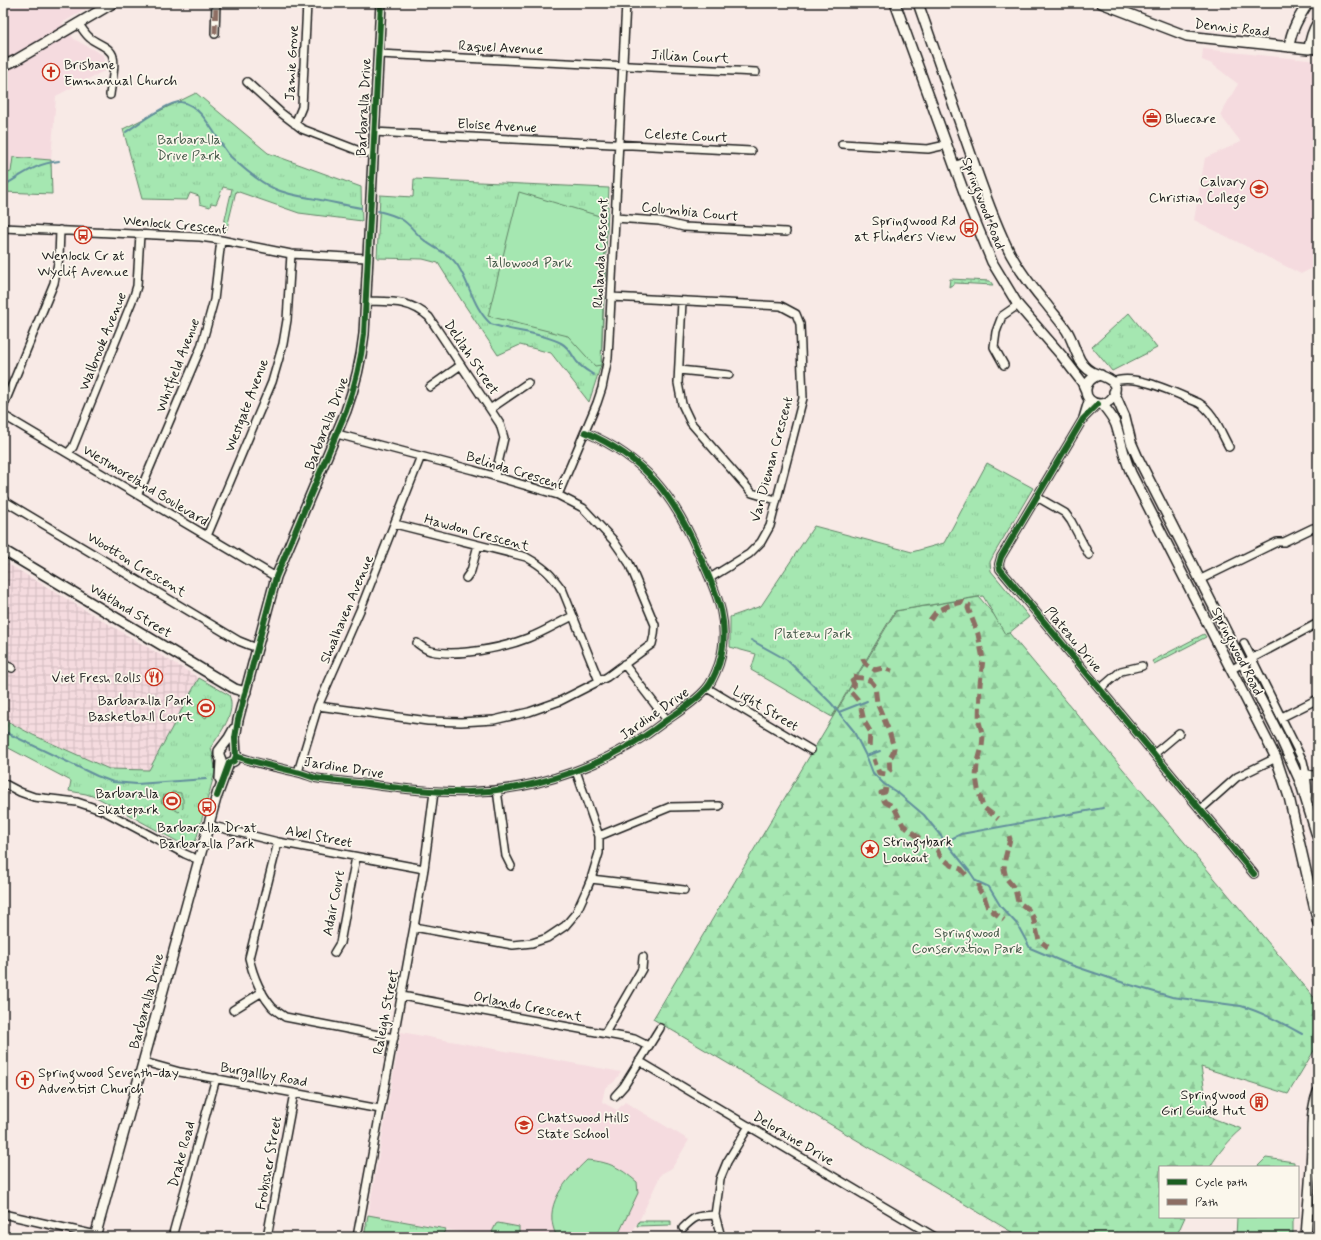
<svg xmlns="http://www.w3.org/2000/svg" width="1321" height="1240" font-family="Mynerve,sans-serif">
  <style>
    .built { fill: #f5dbdf }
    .industrial { fill: url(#industrial-grid) }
    .grass { fill: url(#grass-dots); stroke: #608266 }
    .forest { fill: url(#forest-firs); stroke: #608266 }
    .park { fill: url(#park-tufts); stroke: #608266 }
    .pitch { fill: #a5e7b1; stroke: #608266 }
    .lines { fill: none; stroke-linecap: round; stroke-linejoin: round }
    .stream { stroke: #628f9c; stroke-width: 2 }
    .street-casing { stroke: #1c1c1c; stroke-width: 10 }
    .secondary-casing { stroke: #1c1c1c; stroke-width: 12 }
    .street { stroke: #fbf7ec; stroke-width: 7 }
    .secondary { stroke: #fbf7ec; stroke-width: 9 }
    .quiet { stroke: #8d6e63; stroke-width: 5; stroke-dasharray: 10 5; stroke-linecap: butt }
    .cycleway-casing { stroke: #fbf7ec; stroke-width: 8 }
    .cycleway { stroke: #1b5e20; stroke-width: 6 }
    .labels { text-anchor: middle; stroke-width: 3.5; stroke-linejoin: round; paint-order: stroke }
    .street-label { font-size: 14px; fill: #1c1c1c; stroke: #fbf7ec }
    .poi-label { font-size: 14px; fill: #1c1c1c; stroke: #fbf7ec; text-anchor: end }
    .park-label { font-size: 14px; fill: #455949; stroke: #fbf7ec }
  </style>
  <defs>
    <pattern id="industrial-grid" width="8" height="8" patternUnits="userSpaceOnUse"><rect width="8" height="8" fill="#f5dbdf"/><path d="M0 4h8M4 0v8" fill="none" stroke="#d1bbbf"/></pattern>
    <pattern id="grass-dots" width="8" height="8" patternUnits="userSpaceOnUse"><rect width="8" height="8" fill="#a5e7b1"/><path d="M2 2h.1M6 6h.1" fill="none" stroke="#8dc698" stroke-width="1.8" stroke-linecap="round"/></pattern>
    <pattern id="forest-firs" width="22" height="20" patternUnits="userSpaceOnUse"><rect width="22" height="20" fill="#a5e7b1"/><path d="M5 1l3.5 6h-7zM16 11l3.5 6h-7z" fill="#8dc698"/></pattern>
    <pattern id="park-tufts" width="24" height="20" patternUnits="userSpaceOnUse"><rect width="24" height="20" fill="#a5e7b1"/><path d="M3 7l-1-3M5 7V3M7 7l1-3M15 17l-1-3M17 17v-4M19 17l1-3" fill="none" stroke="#8dc698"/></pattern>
  </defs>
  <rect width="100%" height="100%" fill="#f8eae6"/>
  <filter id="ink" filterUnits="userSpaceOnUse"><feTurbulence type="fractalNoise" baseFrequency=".025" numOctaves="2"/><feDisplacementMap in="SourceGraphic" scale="8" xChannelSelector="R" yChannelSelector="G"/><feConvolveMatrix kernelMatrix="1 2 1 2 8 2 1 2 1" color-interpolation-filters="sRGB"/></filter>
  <g filter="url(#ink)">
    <path class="built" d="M 3,3 L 85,3 L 86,9 L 62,23 L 74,39 L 103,55 L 105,59 L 105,72 L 102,72 L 56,96 L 51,160 L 13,157 L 11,172 L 3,174 Z
      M 1203,49 L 1318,61 L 1318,265 L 1301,274 L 1194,220 L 1205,158 L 1241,142 L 1220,115 L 1238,84 L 1212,64 L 1202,60 Z
      M 401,1032 L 621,1072 L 614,1082 L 605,1088 L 602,1102 L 617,1110 L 625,1102 L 689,1140 L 672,1168 L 661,1174 L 639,1221 L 629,1237 L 489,1237 L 368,1215 Z"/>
    <path class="industrial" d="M 3,561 L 199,678 L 149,770 L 109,769 L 33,735 L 3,719 Z"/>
    <path class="grass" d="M 950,279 L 990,281 L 993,285 L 955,283 L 949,287 Z
      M 1204,634 L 1206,637 L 1154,664 L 1152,661 Z
      M 639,1221 L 671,1221 L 671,1225 L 637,1226 Z"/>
    <path class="forest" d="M 979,597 L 1318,1002 L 1318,1044 L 1288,1094 L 1201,1067 L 1209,1117 L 1242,1129 C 1229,1140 1219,1152 1210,1167 L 1160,1167 L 1160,1217 L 1185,1217 L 1176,1237 L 1020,1237 L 653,1019 L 896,611 Z"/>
    <path class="park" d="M 196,93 L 268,153 L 361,187 L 362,221 L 299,213 L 236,191 L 226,232 L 222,232 L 232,189 L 223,187 L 216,204 L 211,203 L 210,207 L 200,204 L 199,196 L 190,193 L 187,200 L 142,199 L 123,129 Z
      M 13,157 L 51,160 L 52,194 L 3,192 L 3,174 L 11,172 Z
      M 414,179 L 609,188 L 601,365 L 589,402 L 551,353 L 520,345 L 498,355 L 462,301 L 438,263 L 423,259 L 377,258 L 380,195 L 413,197 Z
      M 1129,313 L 1157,348 L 1112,371 L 1092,347 Z
      M 987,463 L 1033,488 L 994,554 L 990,562 L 991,571 L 1029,617 L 1009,633 L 1005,634 L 983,596 L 895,611 L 832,717 L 751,670 L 756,654 L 730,647 L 730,617 L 761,606 L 814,526 L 912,552 L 944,543 Z
      M 199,678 L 229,695 C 237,713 220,733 211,747 L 215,767 L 215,772 L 196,840 C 191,845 188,845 182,844 L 98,798 L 86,794 L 69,791 L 71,781 L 3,745 L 3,719 L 33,735 L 109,769 L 149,770 Z
      M 368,1215 L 446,1229 L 441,1237 L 364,1237 Z
      M 498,1223 L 519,1227 L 519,1236 L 493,1233 L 492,1232 L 496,1224 Z"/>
    <path class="pitch" d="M 519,192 L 606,218 L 601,365 L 595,366 L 568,336 L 488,316 Z
      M 205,698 L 214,703 L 206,718 L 197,713 Z
      M 172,792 L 181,793 L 181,796 L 183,799 L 183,808 L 179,812 L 161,802 L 164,795 L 172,795 Z
      M 1266,1158 L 1294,1162 L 1294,1167 L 1257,1167 Z
      M 587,1160 C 610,1162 619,1167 637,1182 L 638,1193 L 617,1237 L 557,1237 C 541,1206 565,1181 587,1160 Z
      M 1237,1217 L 1293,1217 L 1293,1237 L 1236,1237 Z"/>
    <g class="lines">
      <path class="stream" d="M 126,132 C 136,125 170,100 181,102 C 204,105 217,142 231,157 C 244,169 259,182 275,189 C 286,194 298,196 310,198 C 327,201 344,205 361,208
        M 3,186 C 24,174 34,164 59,161
        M 378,211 C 386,213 394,215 401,219 C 410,224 416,234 424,240 C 435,250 449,252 458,266 C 470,285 474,309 491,324 C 514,332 540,332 561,343 C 569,347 572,355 577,362 C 582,368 588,371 594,375
        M 751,640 L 787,660 L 831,703 L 853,730 L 868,760 L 873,773 L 884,784 L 898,793 L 924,815 L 970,872 L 976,881 L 989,887 L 1001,907 L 1017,924 L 1030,948 L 1068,964 L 1127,984 L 1172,997 L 1241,1006 C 1262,1012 1282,1023 1302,1034
        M 839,712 L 867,701
        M 3,731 L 97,776 L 113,782 L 137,784 L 206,779
        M 866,756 L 880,751
        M 945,842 L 961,834 L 1103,808"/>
      <defs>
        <path id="street" d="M 78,23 C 82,28 85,34 90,38 C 97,44 111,47 113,57 C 116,67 111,84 110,95
          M 215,34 L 216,3
          M 1309,49 L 1318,50
          M 378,54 L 756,72
          M 247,82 L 281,113 L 302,129 L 362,152 L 372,153
          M 295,124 L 302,107 L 307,3
          M 373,132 L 751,151
          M 842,144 L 928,149 L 946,145
          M 954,166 L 973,159
          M 615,218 L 659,221 L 684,227 L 786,232
          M 3,228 L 200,237 L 221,240 L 291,254 L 367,258
          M 611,297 L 781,306 L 796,314 L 800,324 L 803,398 L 770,526 L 761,542 L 749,554 L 710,578
          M 365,301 C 390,302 409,299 429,317 L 500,424 L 504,438 L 495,476
          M 682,301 L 678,383 L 682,404 L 691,423 L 752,493 L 776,500
          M 1004,365 L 994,347 L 996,332 L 1002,316 L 1018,305
          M 679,370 L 729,375
          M 1113,382 C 1135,372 1177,394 1199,403 C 1214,412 1220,431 1229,447
          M 430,387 L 461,365
          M 1098,404 L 1083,419 L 1001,557 L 999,564 L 1000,569 L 1254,874
          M 3,407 L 54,283 L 59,258 L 60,230
          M 490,409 L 528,383
          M 3,415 L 276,577
          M 1083,418 L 1089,398
          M 68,453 L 73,447 L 134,296 L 137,286 L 140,234
          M 137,494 L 142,486 L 201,347 L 214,300 L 221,240
          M 558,495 L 597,403 L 602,388 L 608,358 L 626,3
          M 1037,497 L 1065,513 L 1071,521 L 1089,555
          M 3,500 L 239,641 L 249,645 L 258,648
          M 395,524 L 526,557 C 544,567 551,574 563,591 L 599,681
          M 207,536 L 272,382 L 283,344 L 287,320 L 291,254
          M 466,578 L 471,571 L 478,545
          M 1199,580 L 1277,542 L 1284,542 L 1313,528
          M 417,643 C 421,646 426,650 431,651 C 457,657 503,648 528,638 C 544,632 558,623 573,616
          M 1244,643 L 1303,761 C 1306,773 1309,787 1307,800
          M 3,664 L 12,668
          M 624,664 L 667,720
          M 1232,669 L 1318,623
          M 707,688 L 811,750
          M 1100,689 L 1121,671 L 1142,666
          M 318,706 L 428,721 L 461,722 L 494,720 L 529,712 L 560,701 L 607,677 L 652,644 L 654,635 L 655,625 L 629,563 L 613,540 L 583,508 L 558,495 L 473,470 L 337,434
          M 1282,717 L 1318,699
          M 1154,754 L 1179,733
          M 236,756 C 255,763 276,767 296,772 C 302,773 309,776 315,778 C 332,781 351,782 368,784 C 402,789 436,793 470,792 C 539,790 610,764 664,722 C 678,712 694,703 706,689 C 712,683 716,672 719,664 C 732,622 716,592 699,554 C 674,496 645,458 585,432
          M 298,772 L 318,706 L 361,608 L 421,456
          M 1303,773 L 1318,776
          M 3,783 L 20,792 L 34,797 L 77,802 L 104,811 L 185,854 L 199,860
          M 497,790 L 506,856 L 511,866
          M 1200,810 L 1237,777 L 1276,758
          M 209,825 L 278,842 L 424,869
          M 599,836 L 670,807 L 719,806
          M 278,842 L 249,958 C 253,975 260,993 272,1007 C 276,1011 281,1014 285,1017 L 394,1038
          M 591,879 L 684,890
          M 414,927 L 513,945 L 532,943 L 547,938 L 565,926 L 576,913 L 586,891 L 591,879 L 599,853 L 599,836 L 576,771
          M 334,953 L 340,943 L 356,857
          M 402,996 L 634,1039 L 648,1046
          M 233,1010 L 262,992
          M 605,1033 L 642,969 L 643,957
          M 639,1061 L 935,1237
          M 144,1062 L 180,1072 L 380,1109
          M 615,1096 L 624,1086 L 660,1028
          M 1308,1210 L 1318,1210
          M 3,1214 L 96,1235
          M 683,1228 C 696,1215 697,1216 715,1215
          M 172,1237 L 216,1078
          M 267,1237 L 294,1093
          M 357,1237 L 414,927 L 424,869 L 434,792
          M 721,1237 L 715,1215 L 720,1179 L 727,1162 L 749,1126"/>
        <path id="secondary" d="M 895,3 L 969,206 L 992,262 L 1018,305 L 1062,356 L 1082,382 L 1086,391
          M 918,3 C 935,52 952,100 969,149 C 980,181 991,214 1006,245 C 1016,267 1031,286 1047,305 C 1053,313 1061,322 1067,331 C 1072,339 1074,348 1078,356 C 1080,362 1086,369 1092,372 C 1102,377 1122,379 1113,397 C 1110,401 1105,404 1100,404 C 1081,403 1081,378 1101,375
          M 1101,3 L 1187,36 L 1309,49 C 1310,39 1313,30 1318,22
          M 1289,47 C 1291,30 1299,17 1308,3
          M 3,66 L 16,60 L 113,3
          M 1114,392 L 1125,417 L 1131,442 L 1138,458 L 1280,737 L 1300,781 L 1318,839
          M 1102,404 C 1107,410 1113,417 1116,425 C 1121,441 1124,457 1131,473 L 1276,758 L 1289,797 L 1318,923
          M 3,550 L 235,689 L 246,692
          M 220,779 L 221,760 L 219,755 L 219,751 L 229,738 L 234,729
          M 217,796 L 229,763 L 234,761 L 236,756 L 235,738 L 238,720 L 276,577 L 346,411 C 355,386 361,361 364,334 L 381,3
          M 95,1237 L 218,791
          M 1306,1237 C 1308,1207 1311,1177 1312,1147 C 1312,1128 1311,1110 1318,1092"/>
      </defs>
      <use href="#street" class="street-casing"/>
      <use href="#secondary" class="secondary-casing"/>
      <use href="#street" class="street"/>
      <use href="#secondary" class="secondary"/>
      <path class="quiet" d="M 215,34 L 216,3
        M 930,620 L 936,612 L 948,606 L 962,602 L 969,605 L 968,608 L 978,634 L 983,659 L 980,684 L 979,722 L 983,736 L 982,747 L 977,765 L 976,777 L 978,789 L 983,807 L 998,819
        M 863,658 C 864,665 870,666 875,670 L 883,668 L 892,671
        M 858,700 L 851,692 C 854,686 855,682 850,677 L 864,678 L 871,681 L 875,686 L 877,703 L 889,731 L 894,748 L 893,753 L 889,760 L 890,770 L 886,774 L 879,773 L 874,759
        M 861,708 L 864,721 L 870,731 L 869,750
        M 886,788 L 885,792 L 881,793 L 882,797 L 885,802 L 894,807 L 903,825 L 919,838 L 937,850 L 941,857 L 951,865 L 961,869 L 969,878
        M 1009,836 L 1010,839 L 1005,859 L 1004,869 L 1006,878 L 1015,889 L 1018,902 L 1028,909 L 1033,917 L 1039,940 L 1048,947
        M 979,884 L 979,890 L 984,896 L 988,908 L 1004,920"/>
      <defs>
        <path id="cycleway" d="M 1098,404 L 1083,419 L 1001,557 L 999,564 L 1000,569 L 1254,874
          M 236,756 C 255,763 276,767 296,772 C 302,773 309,776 315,778 C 332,781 351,782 368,784 C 402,789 436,793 470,792 C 539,790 610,764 664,722 C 678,712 694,703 706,689 C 712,683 716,672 719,664 C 732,622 716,592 699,554 C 674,496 645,458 585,432
          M 217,796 L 229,763 L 234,761 L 236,756 L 235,738 L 238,720 L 276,577 L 346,411 C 355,386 361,361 364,334 L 381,3"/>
      </defs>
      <use href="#cycleway" class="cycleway-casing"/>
      <use href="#cycleway" class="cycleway"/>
    </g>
  </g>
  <defs>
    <symbol id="church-ring" viewBox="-11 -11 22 22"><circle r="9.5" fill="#fbf7ec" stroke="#c8321e" stroke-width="1.5"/><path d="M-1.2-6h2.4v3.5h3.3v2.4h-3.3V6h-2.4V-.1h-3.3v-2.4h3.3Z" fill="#c8321e"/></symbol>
    <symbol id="office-ring" viewBox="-11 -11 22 22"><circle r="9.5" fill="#fbf7ec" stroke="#c8321e" stroke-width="1.5"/><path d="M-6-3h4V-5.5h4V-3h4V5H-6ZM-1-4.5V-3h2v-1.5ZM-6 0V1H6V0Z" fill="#c8321e"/></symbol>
    <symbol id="school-ring" viewBox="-11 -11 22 22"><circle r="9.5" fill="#fbf7ec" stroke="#c8321e" stroke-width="1.5"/><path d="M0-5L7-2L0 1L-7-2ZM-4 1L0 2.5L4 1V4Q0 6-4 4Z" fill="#c8321e"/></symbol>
    <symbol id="bus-ring" viewBox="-11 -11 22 22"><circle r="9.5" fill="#fbf7ec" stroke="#c8321e" stroke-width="1.5"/><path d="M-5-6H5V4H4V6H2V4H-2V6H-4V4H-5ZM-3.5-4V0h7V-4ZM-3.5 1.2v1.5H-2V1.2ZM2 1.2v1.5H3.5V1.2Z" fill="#c8321e"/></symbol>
    <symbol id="restaurant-ring" viewBox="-11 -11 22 22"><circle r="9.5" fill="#fbf7ec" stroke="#c8321e" stroke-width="1.5"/><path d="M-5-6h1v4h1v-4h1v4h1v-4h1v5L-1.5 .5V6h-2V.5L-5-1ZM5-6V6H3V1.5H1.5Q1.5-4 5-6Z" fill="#c8321e"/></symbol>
    <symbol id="stadium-ring" viewBox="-11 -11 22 22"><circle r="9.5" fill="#fbf7ec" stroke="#c8321e" stroke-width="1.5"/><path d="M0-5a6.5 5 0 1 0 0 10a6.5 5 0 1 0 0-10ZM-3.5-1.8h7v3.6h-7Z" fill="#c8321e"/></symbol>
    <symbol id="sight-ring" viewBox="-11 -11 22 22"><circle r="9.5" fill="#fbf7ec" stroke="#c8321e" stroke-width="1.5"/><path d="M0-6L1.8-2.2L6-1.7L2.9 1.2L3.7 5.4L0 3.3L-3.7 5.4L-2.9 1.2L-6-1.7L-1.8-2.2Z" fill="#c8321e"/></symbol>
    <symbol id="building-ring" viewBox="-11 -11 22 22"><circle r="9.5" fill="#fbf7ec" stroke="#c8321e" stroke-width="1.5"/><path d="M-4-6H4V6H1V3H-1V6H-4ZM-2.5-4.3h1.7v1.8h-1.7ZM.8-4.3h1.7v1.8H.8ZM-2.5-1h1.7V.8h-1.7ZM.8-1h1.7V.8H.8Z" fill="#c8321e"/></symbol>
  </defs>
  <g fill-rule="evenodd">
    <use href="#church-ring" x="41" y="62" width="20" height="20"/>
    <use href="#office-ring" x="1142" y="108" width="20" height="20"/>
    <use href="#school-ring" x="1249" y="179" width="20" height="20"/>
    <use href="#bus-ring" x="959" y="218" width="20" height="20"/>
    <use href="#bus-ring" x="73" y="225" width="20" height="20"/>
    <use href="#restaurant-ring" x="144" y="667" width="20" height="20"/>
    <use href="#stadium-ring" x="196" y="698" width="20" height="20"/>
    <use href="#stadium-ring" x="162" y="791" width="20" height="20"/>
    <use href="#bus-ring" x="197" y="797" width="20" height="20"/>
    <use href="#sight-ring" x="860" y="839" width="20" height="20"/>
    <use href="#church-ring" x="15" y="1070" width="20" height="20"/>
    <use href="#building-ring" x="1249" y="1092" width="20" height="20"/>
    <use href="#school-ring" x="514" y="1115" width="20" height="20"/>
  </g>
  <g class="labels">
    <g class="street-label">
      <text transform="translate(1232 27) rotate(6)" y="5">Dennis Road</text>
      <text transform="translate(501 47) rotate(3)" y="5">Raquel Avenue</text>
      <text transform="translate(690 56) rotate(3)" y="5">Jillian Court</text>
      <text transform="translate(291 63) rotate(-87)" y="5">Jamie Grove</text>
      <text transform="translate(363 107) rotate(-87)" y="5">Barbaralla Drive</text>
      <text transform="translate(497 125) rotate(3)" y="5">Eloise Avenue</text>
      <text transform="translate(686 135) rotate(3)" y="5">Celeste Court</text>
      <text transform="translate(984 203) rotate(69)" y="5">Springwood Road</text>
      <text transform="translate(690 211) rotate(6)" y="5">Columbia Court</text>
      <text transform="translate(175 224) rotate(5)" y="5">Wenlock Crescent</text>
      <text transform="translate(600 253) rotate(-87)" y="5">Rholanda Crescent</text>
      <text transform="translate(102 341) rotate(-68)" y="5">Walbrook Avenue</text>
      <text transform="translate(472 357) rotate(56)" y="5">Delilah Street</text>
      <text transform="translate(177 365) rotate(-69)" y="5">Whitfield Avenue</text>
      <text transform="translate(246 405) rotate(-69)" y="5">Westgate Avenue</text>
      <text transform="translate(326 423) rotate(-69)" y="5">Barbaralla Drive</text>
      <text transform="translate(771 459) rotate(-75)" y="5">Van Dieman Crescent</text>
      <text transform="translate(515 470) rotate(17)" y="5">Belinda Crescent</text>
      <text transform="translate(146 485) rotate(31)" y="5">Westmoreland Boulevard</text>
      <text transform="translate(477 532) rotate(15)" y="5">Hawdon Crescent</text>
      <text transform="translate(137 564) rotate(31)" y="5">Wootton Crescent</text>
      <text transform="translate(346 609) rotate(-67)" y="5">Shoalhaven Avenue</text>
      <text transform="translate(131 610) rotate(31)" y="5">Watland Street</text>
      <text transform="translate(1074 639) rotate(50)" y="5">Plateau Drive</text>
      <text transform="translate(1238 651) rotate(63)" y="5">Springwood Road</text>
      <text transform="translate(766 708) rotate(31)" y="5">Light Street</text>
      <text transform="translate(654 713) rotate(-35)" y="5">Jardine Drive</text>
      <text transform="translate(344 767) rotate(9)" y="5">Jardine Drive</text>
      <text transform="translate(319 836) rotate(11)" y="5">Abel Street</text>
      <text transform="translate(333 903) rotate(-79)" y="5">Adair Court</text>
      <text transform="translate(146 1001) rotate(-75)" y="5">Barbaralla Drive</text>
      <text transform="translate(528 1006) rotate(11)" y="5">Orlando Crescent</text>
      <text transform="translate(385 1012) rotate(-79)" y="5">Raleigh Street</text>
      <text transform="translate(264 1074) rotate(10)" y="5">Burgallby Road</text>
      <text transform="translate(794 1138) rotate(31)" y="5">Deloraine Drive</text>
      <text transform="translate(181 1154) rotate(-75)" y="5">Drake Road</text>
      <text transform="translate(268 1163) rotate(-80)" y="5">Frobisher Street</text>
    </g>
    <g class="poi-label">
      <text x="64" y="69" text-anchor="start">Brisbane<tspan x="64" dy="16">Emmanual Church</tspan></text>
      <text x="1165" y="123" text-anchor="start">Bluecare</text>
      <text x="1246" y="186">Calvary<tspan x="1246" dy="16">Christian College</tspan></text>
      <text x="956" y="225">Springwood Rd<tspan x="956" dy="16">at Flinders View</tspan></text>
      <text x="83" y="260" text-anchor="middle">Wenlock Cr at<tspan x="83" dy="16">Wyclif Avenue</tspan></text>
      <text x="141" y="682">Viet Fresh Rolls</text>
      <text x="193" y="705">Barbaralla Park<tspan x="193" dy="16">Basketball Court</tspan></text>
      <text x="159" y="798">Barbaralla<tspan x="159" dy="16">Skatepark</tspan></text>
      <text x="207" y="832" text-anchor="middle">Barbaralla Dr at<tspan x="207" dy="16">Barbaralla Park</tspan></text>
      <text x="883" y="846" text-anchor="start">Stringybark<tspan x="883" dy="16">Lookout</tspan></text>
      <text x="38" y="1077" text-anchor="start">Springwood Seventh-day<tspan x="38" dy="16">Adventist Church</tspan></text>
      <text x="1246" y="1099">Springwood<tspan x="1246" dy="16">Girl Guide Hut</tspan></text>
      <text x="537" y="1122" text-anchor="start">Chatswood Hills<tspan x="537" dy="16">State School</tspan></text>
    </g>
    <g class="park-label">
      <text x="189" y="144">Barbaralla<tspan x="189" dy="16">Drive Park</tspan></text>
      <text x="529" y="267">Tallowood Park</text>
      <text x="813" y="638">Plateau Park</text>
      <text x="967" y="937">Springwood<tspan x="967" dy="16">Conservation Park</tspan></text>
    </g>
  </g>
  <rect width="1321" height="1240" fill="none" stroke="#fbf7ec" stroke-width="16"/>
  <rect x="8" y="8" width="1305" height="1224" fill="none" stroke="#1c1c1c" stroke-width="1.5" filter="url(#ink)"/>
  <rect x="1159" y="1166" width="140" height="52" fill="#fbf7ec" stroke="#a29f99"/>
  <rect x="1167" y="1179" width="20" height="6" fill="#1b5e20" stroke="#a29f99"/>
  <text x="1195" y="1186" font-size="12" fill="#1c1c1c">Cycle path</text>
  <rect x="1167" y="1199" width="20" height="6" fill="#8d6e63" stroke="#a29f99"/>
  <text x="1195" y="1206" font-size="12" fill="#1c1c1c">Path</text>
</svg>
